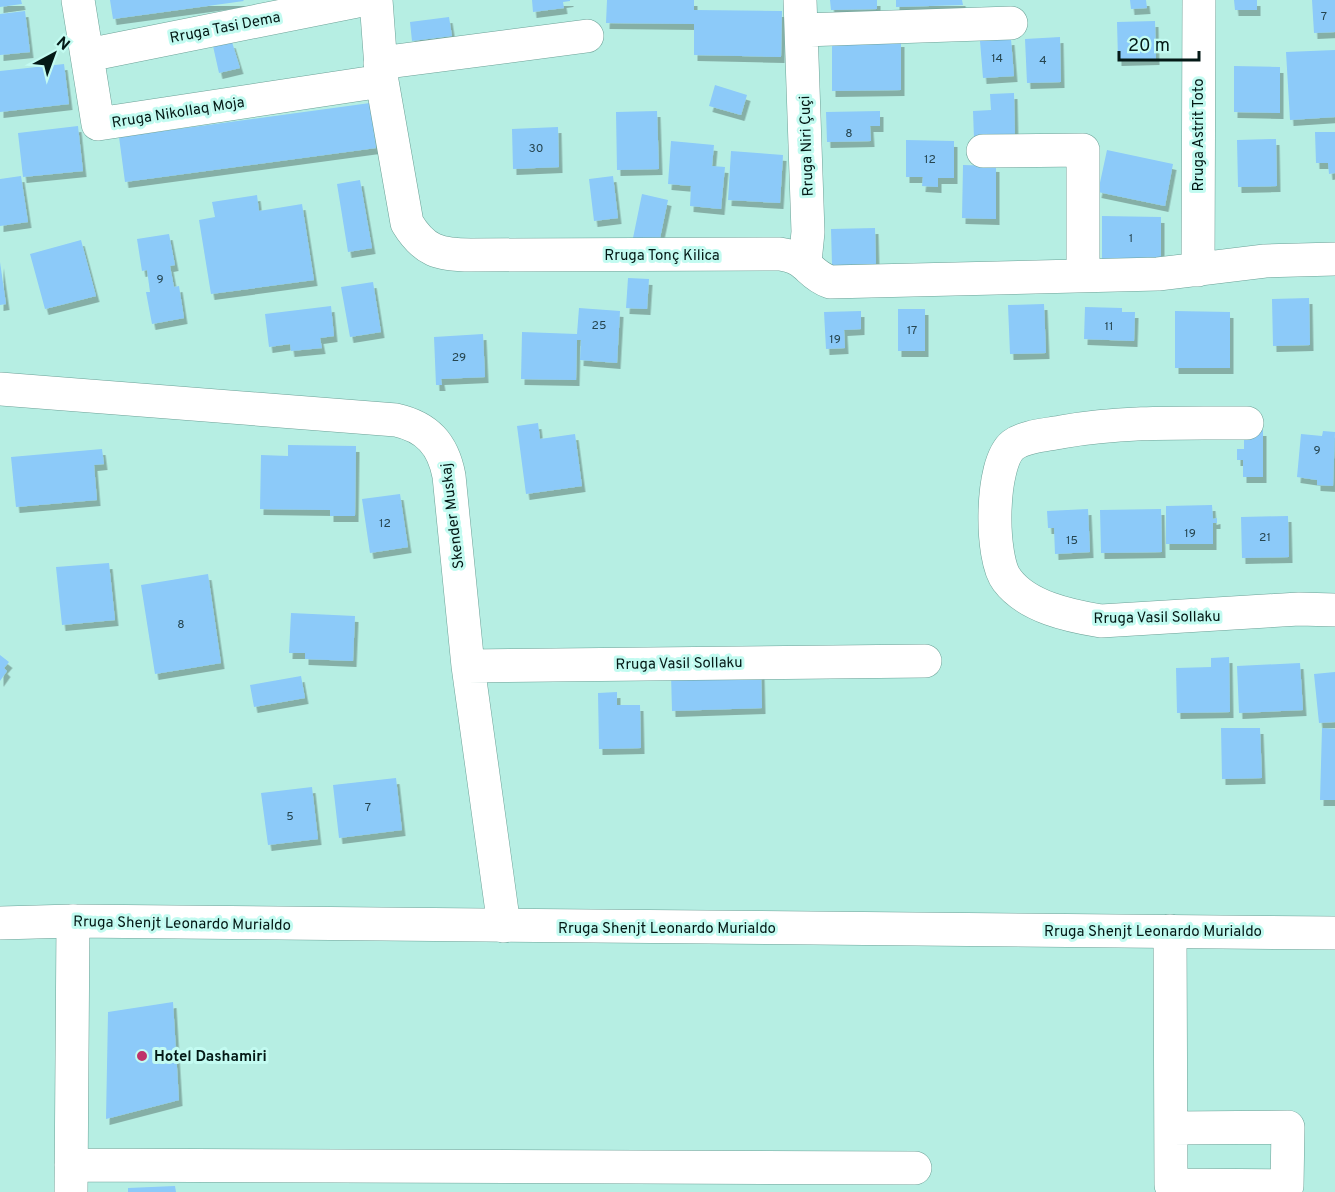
<svg xmlns="http://www.w3.org/2000/svg" width="1335" height="1192" font-family="Overpass,sans-serif">
  <style>
    .building { fill: #8ccaf9; filter: url(#shadow) }
    .lines { fill: none; stroke-linecap: round; stroke-linejoin: round }
    .minor-casing { stroke: #6ca197; stroke-width: 34 }
    .major-casing { stroke: #6ca197; stroke-width: 34 }
    .minor { stroke: #fff; stroke-width: 33 }
    .major { stroke: #fff; stroke-width: 33 }
    .poi-dot { fill: #bf3369; stroke: #c3fbf1; stroke-width: 2 }
    .labels { text-anchor: middle; stroke-width: 6; stroke-linejoin: round; paint-order: stroke }
    .number-label { font-size: 12px; fill: #26454f }
    .street-label { font-size: 15px; fill: #041916; stroke: #c3fbf1 }
    .poi-label { font-size: 15px; font-weight: bold; fill: #041916; stroke: #c3fbf1; text-anchor: start }
  </style>
  <defs>
    <filter id="shadow"><feDropShadow dx="3.5" dy="6" stdDeviation="0" flood-color="#0004"/></filter>
  </defs>
  <rect width="100%" height="100%" fill="#b6eee3"/>
  <path class="building" d="M 0,0 L 21,0 L 22,4 L 0,7 Z
    M 110,0 L 243,0 L 244,1 L 113,19 Z
    M 532,0 L 570,0 L 570,1 L 563,2 L 564,8 L 533,12 Z
    M 607,0 L 694,0 L 694,10 L 782,11 L 781,57 L 694,55 L 694,24 L 606,23 Z
    M 830,0 L 877,0 L 877,9 L 831,10 Z
    M 896,0 L 962,0 L 963,5 L 896,7 Z
    M 1130,0 L 1146,0 L 1147,8 L 1131,9 Z
    M 1234,0 L 1257,0 L 1257,10 L 1235,10 Z
    M 1312,0 L 1335,0 L 1335,32 L 1314,33 Z
    M 25,11 L 30,52 L 0,55 L 0,14 Z
    M 449,17 L 452,36 L 412,41 L 410,22 Z
    M 1155,21 L 1156,59 L 1118,60 L 1117,22 Z
    M 1060,37 L 1061,82 L 1027,83 L 1025,39 Z
    M 1011,39 L 1014,76 L 983,78 L 980,41 Z
    M 901,41 L 901,90 L 832,91 L 832,42 Z
    M 232,42 L 240,68 L 219,73 L 213,46 Z
    M 1335,50 L 1335,117 L 1290,120 L 1286,52 Z
    M 64,64 L 69,104 L 0,112 L 0,71 Z
    M 1234,66 L 1280,67 L 1280,113 L 1234,112 Z
    M 715,85 L 747,95 L 741,115 L 709,106 Z
    M 1014,93 L 1015,138 L 974,139 L 973,111 L 991,110 L 990,94 Z
    M 370,103 L 376,148 L 125,182 L 119,137 Z
    M 657,111 L 659,169 L 617,170 L 616,112 Z
    M 880,111 L 880,126 L 870,126 L 871,141 L 827,142 L 826,112 Z
    M 78,126 L 83,171 L 23,177 L 18,133 Z
    M 558,127 L 559,167 L 513,169 L 512,129 Z
    M 1315,132 L 1335,132 L 1335,173 L 1329,174 L 1328,163 L 1316,163 Z
    M 1276,139 L 1277,186 L 1238,187 L 1237,140 Z
    M 906,140 L 954,141 L 954,178 L 938,178 L 938,187 L 922,186 L 923,177 L 906,177 Z
    M 671,141 L 714,145 L 712,166 L 725,167 L 721,209 L 690,206 L 691,186 L 668,184 Z
    M 1107,150 L 1173,164 L 1165,206 L 1098,192 Z
    M 731,151 L 783,155 L 780,203 L 728,200 Z
    M 963,165 L 996,166 L 996,219 L 962,218 Z
    M 21,176 L 28,222 L 0,226 L 0,179 Z
    M 613,176 L 618,218 L 594,221 L 589,179 Z
    M 360,180 L 372,248 L 348,252 L 337,184 Z
    M 642,194 L 668,200 L 659,243 L 633,238 Z
    M 257,195 L 259,211 L 302,204 L 314,280 L 211,294 L 199,220 L 215,217 L 212,202 Z
    M 1102,216 L 1161,217 L 1161,261 L 1102,259 Z
    M 875,228 L 876,264 L 832,265 L 831,229 Z
    M 169,234 L 175,265 L 170,266 L 174,287 L 179,286 L 184,318 L 152,324 L 146,292 L 150,292 L 147,270 L 142,271 L 137,239 Z
    M 81,240 L 96,296 L 45,309 L 30,254 Z
    M 0,262 L 6,304 L 0,305 Z
    M 628,278 L 649,279 L 647,309 L 626,308 Z
    M 373,282 L 381,332 L 350,337 L 341,287 Z
    M 1309,298 L 1310,345 L 1273,346 L 1272,299 Z
    M 1044,304 L 1046,353 L 1010,354 L 1008,305 Z
    M 331,306 L 334,336 L 320,338 L 322,348 L 291,351 L 290,344 L 269,347 L 265,314 Z
    M 1085,307 L 1122,308 L 1122,312 L 1135,312 L 1134,341 L 1084,339 Z
    M 579,308 L 620,311 L 617,363 L 580,360 L 581,340 L 577,340 L 576,380 L 521,379 L 522,332 L 577,334 Z
    M 898,309 L 925,309 L 925,351 L 898,351 Z
    M 861,311 L 861,329 L 844,330 L 845,348 L 826,349 L 824,312 Z
    M 1175,311 L 1230,312 L 1230,368 L 1175,368 Z
    M 483,334 L 485,377 L 441,379 L 442,385 L 436,385 L 434,337 Z
    M 538,423 L 540,439 L 575,434 L 582,486 L 526,494 L 517,426 Z
    M 1244,430 L 1263,430 L 1263,477 L 1243,477 L 1243,460 L 1237,460 L 1237,449 L 1244,449 Z
    M 1323,431 L 1335,432 L 1333,486 L 1317,485 L 1317,480 L 1297,477 L 1301,434 L 1322,436 Z
    M 288,445 L 356,446 L 355,516 L 330,516 L 330,510 L 260,509 L 261,455 L 288,456 Z
    M 102,449 L 104,464 L 94,465 L 97,500 L 16,507 L 11,457 Z
    M 400,494 L 408,547 L 370,553 L 362,499 Z
    M 1212,505 L 1213,519 L 1217,518 L 1217,523 L 1213,523 L 1213,544 L 1166,544 L 1166,506 Z
    M 1088,509 L 1090,552 L 1055,554 L 1054,528 L 1048,528 L 1047,511 Z
    M 1161,509 L 1162,552 L 1101,553 L 1100,510 Z
    M 1288,516 L 1289,557 L 1242,558 L 1241,517 Z
    M 109,563 L 115,620 L 62,625 L 56,567 Z
    M 208,574 L 221,663 L 155,674 L 141,585 Z
    M 291,613 L 355,616 L 353,661 L 305,659 L 305,653 L 289,653 Z
    M 0,655 L 9,662 L 4,668 L 7,671 L 0,681 Z
    M 1229,657 L 1230,712 L 1177,713 L 1176,668 L 1211,667 L 1211,658 Z
    M 1300,663 L 1303,710 L 1239,713 L 1237,666 Z
    M 761,671 L 762,708 L 672,711 L 671,674 Z
    M 1335,672 L 1335,722 L 1319,723 L 1314,674 Z
    M 301,676 L 305,698 L 254,707 L 250,685 Z
    M 617,692 L 617,705 L 640,705 L 641,748 L 599,749 L 598,693 Z
    M 1221,728 L 1260,728 L 1262,778 L 1222,779 Z
    M 1322,728 L 1335,729 L 1335,800 L 1320,800 Z
    M 396,778 L 402,830 L 339,838 L 333,785 Z
    M 312,787 L 318,839 L 268,845 L 261,793 Z
    M 173,1002 L 179,1100 L 106,1119 L 108,1012 Z
    M 175,1186 L 176,1192 L 128,1192 L 128,1188 Z"/>
  <g class="lines">
    <defs>
      <path id="minor" d="M 78,0 L 98,124 L 382,81
        M 376,0 L 382,81 L 407,223 C 424,251 439,255 471,255 L 780,254 C 809,258 807,274 830,282 L 1158,274 L 1265,261 L 1335,259
        M 800,0 L 808,232 L 805,262
        M 803,30 L 1011,23
        M 88,55 L 362,0
        M 380,63 L 587,36
        M 983,151 L 1083,150 L 1083,276
        M 1198,270 L 1199,0
        M 0,389 L 396,420 C 427,427 443,444 449,476 L 468,666 L 504,926
        M 1247,423 C 1184,423 1123,421 1061,432 C 1046,435 1025,436 1013,445 C 990,463 990,559 1007,580 C 1027,607 1070,616 1101,621 L 1299,609 L 1335,610
        M 468,666 L 925,661
        M 1170,931 L 1171,1185 L 1287,1186 L 1288,1127 L 1172,1128
        M 71,1165 L 915,1168
        M 71,1192 L 73,921"/>
      <path id="major" d="M 0,923 L 73,921 L 1335,933"/>
    </defs>
    <use href="#minor" class="minor-casing"/>
    <use href="#major" class="major-casing"/>
    <use href="#minor" class="minor"/>
    <use href="#major" class="major"/>
  </g>
  <circle class="poi-dot" cx="142" cy="1056" r="6"/>
  <g class="labels">
    <g class="number-label">
      <text x="1324" y="20">7</text>
      <text x="997" y="62">14</text>
      <text x="1043" y="64">4</text>
      <text x="849" y="137">8</text>
      <text x="536" y="152">30</text>
      <text x="930" y="163">12</text>
      <text x="1131" y="242">1</text>
      <text x="160" y="283">9</text>
      <text x="599" y="329">25</text>
      <text x="1109" y="330">11</text>
      <text x="912" y="334">17</text>
      <text x="835" y="343">19</text>
      <text x="459" y="361">29</text>
      <text x="1317" y="454">9</text>
      <text x="385" y="527">12</text>
      <text x="1190" y="537">19</text>
      <text x="1265" y="541">21</text>
      <text x="1072" y="544">15</text>
      <text x="181" y="628">8</text>
      <text x="368" y="811">7</text>
      <text x="290" y="820">5</text>
    </g>
    <g class="street-label">
      <text transform="translate(225 27) rotate(-11)" y="5">Rruga Tasi Dema</text>
      <text transform="translate(178 112) rotate(-9)" y="5">Rruga Nikollaq Moja</text>
      <text transform="translate(1198 135) rotate(-90)" y="5">Rruga Astrit Toto</text>
      <text transform="translate(806 146) rotate(-92)" y="5">Rruga Niri Çuçi</text>
      <text x="662" y="260">Rruga Tonç Kilica</text>
      <text transform="translate(452 516) rotate(-97)" y="5">Skender Muskaj</text>
      <text transform="translate(1157 617) rotate(-1)" y="5">Rruga Vasil Sollaku</text>
      <text transform="translate(679 663) rotate(-1)" y="5">Rruga Vasil Sollaku</text>
      <text transform="translate(182 923) rotate(1)" y="5">Rruga Shenjt Leonardo Murialdo</text>
      <text x="667" y="933">Rruga Shenjt Leonardo Murialdo</text>
      <text x="1153" y="936">Rruga Shenjt Leonardo Murialdo</text>
    </g>
    <g class="poi-label">
      <text x="154" y="1061">Hotel Dashamiri</text>
    </g>
  </g>
  <g transform="translate(54 54) rotate(41)" stroke="#c3fbf1" stroke-width="4.5" paint-order="stroke">
  <path d="M0-4.5L10 22L0 15L-10 22Z" fill="#041916"/>
  <text y="-9" font-size="16" font-weight="bold" text-anchor="middle" fill="#041916">N</text>
  </g>
  <path d="M1119 51v9h80v-9" fill="none" stroke="#041916" stroke-width="3"/>
  <text x="1128" y="51" font-size="18" fill="#041916" stroke="#c3fbf1" stroke-width="4.5" paint-order="stroke">20 m</text>
</svg>
